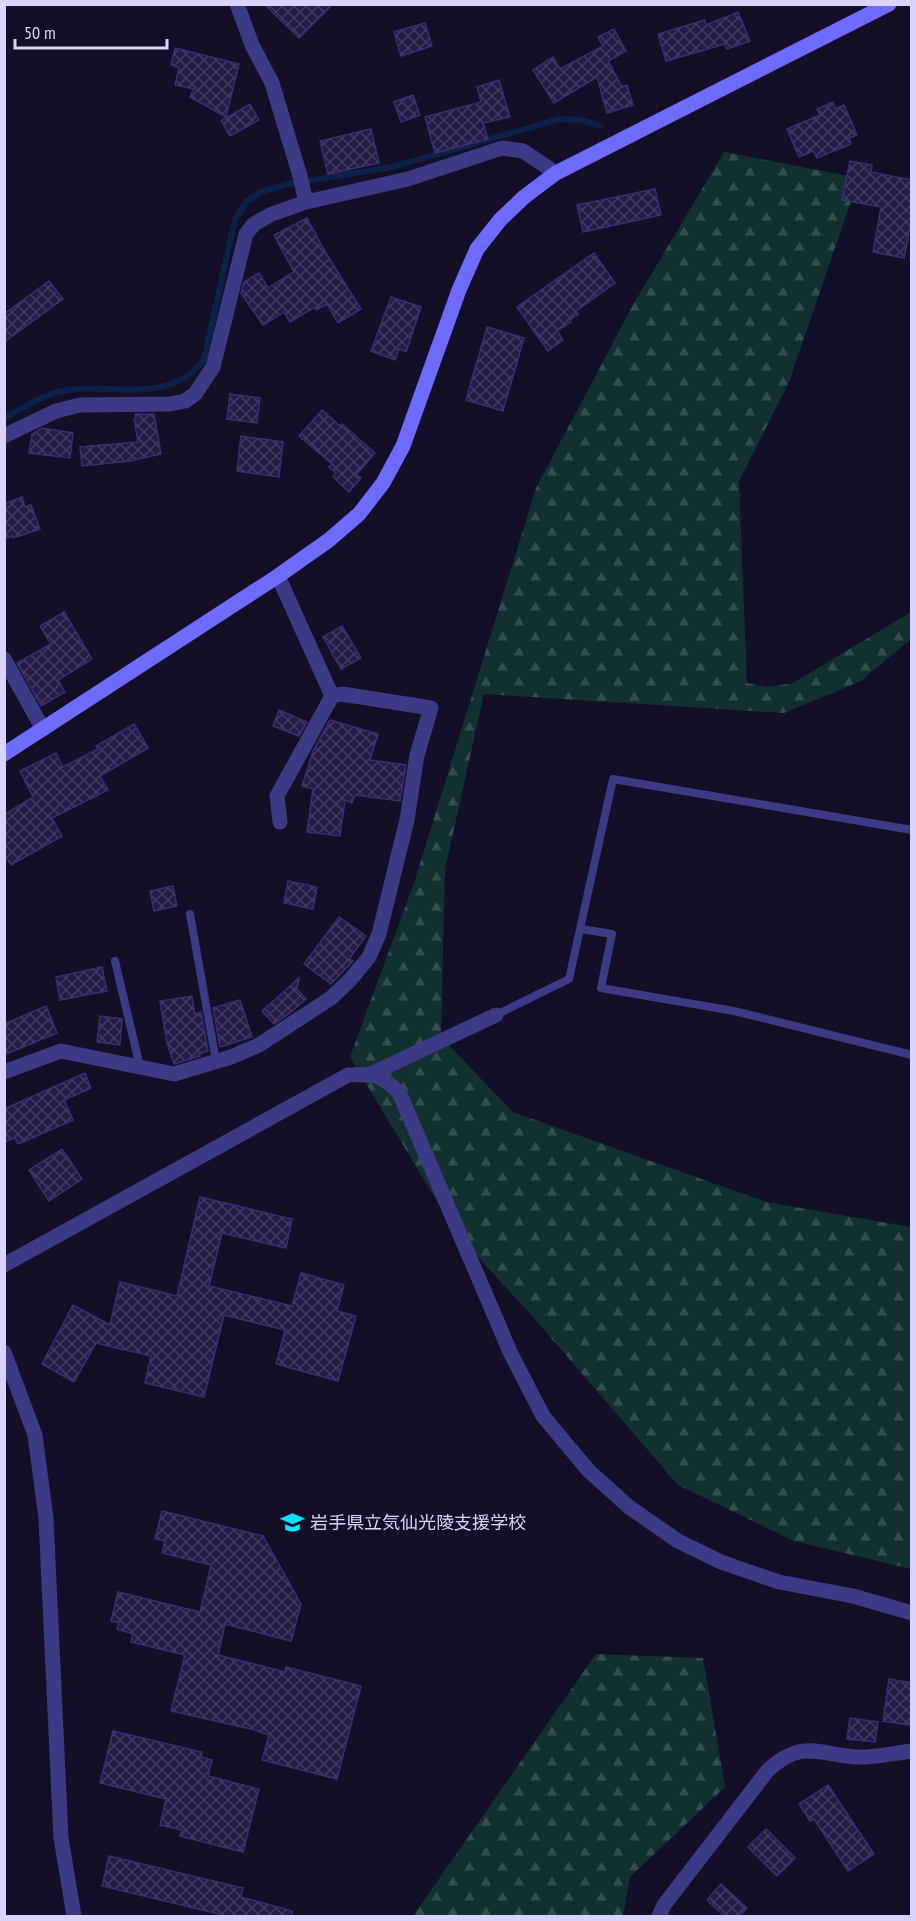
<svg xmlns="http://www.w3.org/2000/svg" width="916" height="1921" font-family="'PT Sans Narrow','Noto Sans JP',sans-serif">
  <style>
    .forest { fill: url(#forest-firs) }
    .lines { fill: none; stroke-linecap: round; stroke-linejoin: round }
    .stream { stroke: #0c2248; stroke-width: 6 }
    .building { fill: url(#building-cross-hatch); stroke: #3b2d73; stroke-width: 1.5 }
    .lane { stroke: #3d3a85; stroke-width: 8 }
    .street { stroke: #3d3a85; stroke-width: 15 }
    .secondary { stroke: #6f6bff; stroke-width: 15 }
    .labels { text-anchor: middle; stroke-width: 4.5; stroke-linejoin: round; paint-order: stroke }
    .poi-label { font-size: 18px; fill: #d9d4ff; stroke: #130f26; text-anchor: start }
  </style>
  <defs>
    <pattern id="forest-firs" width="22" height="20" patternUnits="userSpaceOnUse" patternTransform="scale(1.5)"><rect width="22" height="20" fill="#12302f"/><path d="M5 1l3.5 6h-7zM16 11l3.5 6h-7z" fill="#344d4e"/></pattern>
    <pattern id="building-cross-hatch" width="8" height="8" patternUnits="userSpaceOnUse" patternTransform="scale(1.5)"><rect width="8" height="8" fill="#241b47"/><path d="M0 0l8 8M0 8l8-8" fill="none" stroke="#433b63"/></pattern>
  </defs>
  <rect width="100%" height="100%" fill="#130f26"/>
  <path class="forest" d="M 724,152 L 859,178 L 789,382 L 739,481 L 747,683 L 767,687 L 793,683 L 911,612 L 911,639 L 861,681 L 784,713 L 484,694 L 445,869 L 441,1037 L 513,1112 L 766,1202 L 911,1227 L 911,1569 L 794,1541 L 678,1485 L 533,1317 L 456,1233 L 350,1057 L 414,883 L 536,488 L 633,305 Z
    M 596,1654 L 703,1658 L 725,1787 L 630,1877 L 623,1916 L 413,1916 Z"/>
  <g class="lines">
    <path class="stream" d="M 4,418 C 21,410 40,396 58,392 C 109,380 166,408 204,360 L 235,219 L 247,201 L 263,191 L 288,184 L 392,167 L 560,119 L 580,120 L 601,126"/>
  </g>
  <path class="building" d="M 264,4 L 333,4 L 299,38 Z
    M 738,12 L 750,41 L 727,49 L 725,44 L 666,61 L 658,34 L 705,20 L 706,25 Z
    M 425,23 L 432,46 L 401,56 L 394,32 Z
    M 614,29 L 626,51 L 608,61 L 622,87 L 627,85 L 633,105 L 607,113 L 597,77 L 554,103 L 533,70 L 553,57 L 560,69 L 603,46 L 598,37 Z
    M 175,48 L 239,64 L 226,117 L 190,97 L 194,89 L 175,85 L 179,68 L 171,65 Z
    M 499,80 L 510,117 L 483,123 L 488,139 L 435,153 L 425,117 L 481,102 L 477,87 Z
    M 413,95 L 420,115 L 401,122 L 394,102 Z
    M 833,102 L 835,109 L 844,105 L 857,135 L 849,138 L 851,144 L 817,158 L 813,151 L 799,157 L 787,129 L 820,115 L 817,109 Z
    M 250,104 L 259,120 L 230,136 L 221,121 Z
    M 371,129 L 379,163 L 328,174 L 320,141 Z
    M 850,161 L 872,165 L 871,172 L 912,180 L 912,218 L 904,258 L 873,252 L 881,207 L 842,200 Z
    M 655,189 L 661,215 L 583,232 L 577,205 Z
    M 307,218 L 326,253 L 361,309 L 338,323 L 327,304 L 316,310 L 315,307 L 290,322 L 284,312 L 263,325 L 241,293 L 244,282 L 259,273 L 268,288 L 294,272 L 274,235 Z
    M 594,253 L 615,283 L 576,311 L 578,314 L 570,320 L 571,322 L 557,331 L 563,340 L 548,351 L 517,307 Z
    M 49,281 L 63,299 L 4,342 L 4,314 Z
    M 391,297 L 421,307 L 406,352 L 399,349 L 395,360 L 371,351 Z
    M 487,327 L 524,338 L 503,411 L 466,400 Z
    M 230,394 L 260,398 L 257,423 L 227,419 Z
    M 322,410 L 340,426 L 342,424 L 375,453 L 356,475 L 361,478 L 349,492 L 333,477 L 336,473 L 329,467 L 332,464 L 299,436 Z
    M 135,414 L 154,414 L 161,454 L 130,461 L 82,466 L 80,447 L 138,442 L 134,419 L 136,419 Z
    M 42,428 L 73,433 L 70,458 L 29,453 L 32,434 Z
    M 241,436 L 283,442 L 279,477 L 237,471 Z
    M 22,497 L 25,507 L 31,505 L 40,529 L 13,538 L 12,536 L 4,539 L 4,504 Z
    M 64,612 L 92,659 L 58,680 L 65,692 L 41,706 L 17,663 L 51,644 L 40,626 Z
    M 342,626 L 361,658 L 341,669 L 323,637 Z
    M 279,710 L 307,722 L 299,736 L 273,726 Z
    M 330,720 L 378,734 L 370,760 L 406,765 L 400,801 L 355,795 L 352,803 L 345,800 L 340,836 L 307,832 L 313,789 L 302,786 L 313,751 Z
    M 134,724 L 148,748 L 100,776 L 108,790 L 52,818 L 62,836 L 11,865 L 4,854 L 4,815 L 33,797 L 20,771 L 56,753 L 63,767 L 98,749 L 96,746 Z
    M 288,881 L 317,887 L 313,909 L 284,903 Z
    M 173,886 L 177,906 L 154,911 L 150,891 Z
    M 339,917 L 366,936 L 349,959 L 353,961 L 331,984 L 304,964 Z
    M 102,967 L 107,991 L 60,1000 L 56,977 Z
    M 299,978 L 297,989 L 306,999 L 290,1013 L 274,1024 L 262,1011 Z
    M 192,996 L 195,1014 L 201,1012 L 208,1051 L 199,1054 L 200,1056 L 174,1064 L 167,1043 L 160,1001 Z
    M 240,1000 L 252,1037 L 220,1047 L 213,1008 Z
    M 46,1006 L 57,1033 L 4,1055 L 4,1024 Z
    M 100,1016 L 122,1019 L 120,1045 L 97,1042 Z
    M 85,1073 L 91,1088 L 64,1100 L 73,1120 L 18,1144 L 15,1138 L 4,1142 L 4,1109 Z
    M 62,1149 L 82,1179 L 49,1201 L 29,1170 Z
    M 200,1197 L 292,1219 L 286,1248 L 222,1233 L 209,1286 L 292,1306 L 301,1273 L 344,1285 L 337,1311 L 356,1316 L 338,1381 L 276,1364 L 285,1330 L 224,1315 L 204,1397 L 145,1383 L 151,1356 L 96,1343 L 74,1382 L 42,1364 L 73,1305 L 110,1325 L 120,1282 L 177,1296 Z
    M 162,1511 L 263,1536 L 301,1604 L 291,1641 L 225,1624 L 218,1655 L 285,1672 L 286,1667 L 361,1686 L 337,1779 L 262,1760 L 269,1735 L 259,1732 L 259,1731 L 171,1711 L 185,1655 L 131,1642 L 133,1634 L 117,1629 L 119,1623 L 111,1621 L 118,1592 L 200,1612 L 211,1565 L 162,1553 L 165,1541 L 155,1539 Z
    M 889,1679 L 912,1683 L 912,1705 L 909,1725 L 883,1721 Z
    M 850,1718 L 878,1722 L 875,1742 L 847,1739 Z
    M 113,1731 L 202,1752 L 201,1757 L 212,1760 L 208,1776 L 259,1789 L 243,1852 L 180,1836 L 182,1830 L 160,1825 L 166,1799 L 100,1783 Z
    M 828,1785 L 874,1854 L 848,1871 L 814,1819 L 810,1821 L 799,1804 Z
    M 766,1829 L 795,1858 L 777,1876 L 748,1847 Z
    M 109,1856 L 243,1888 L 241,1897 L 292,1911 L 292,1917 L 231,1917 L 102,1886 Z
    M 721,1884 L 747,1908 L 739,1917 L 725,1917 L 707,1900 Z"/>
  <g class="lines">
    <path class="lane" d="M 190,914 L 216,1061
      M 581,929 L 612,934 L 601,988 L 734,1011 L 912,1055
      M 115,961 L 140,1067
      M 496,1015 L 569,979 L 613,779 L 912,830"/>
    <path class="street" d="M 237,4 L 252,45 L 272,83 L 300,176 L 306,202
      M 4,436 L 56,411 L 80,405 L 170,404 L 185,401 L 195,394 L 213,367 L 246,234 L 254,224 L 272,214 L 306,202 L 408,179 L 502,148 L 523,151 L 556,173
      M 278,576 L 332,696 L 277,796 L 280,822
      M 4,659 L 43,729
      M 4,1072 L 61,1051 L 174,1074 L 231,1057 L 259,1045 L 331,998 L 350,980 L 369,957 L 379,934 L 407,820 L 417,755 L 431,708 L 342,694 L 332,696
      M 371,1074 L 496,1015
      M 4,1265 L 348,1075 C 375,1074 378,1073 399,1092 L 511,1354 L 543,1416 L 588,1470 L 629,1507 L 678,1541 L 721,1562 L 779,1582 L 853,1596 L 912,1613
      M 4,1352 L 35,1435 L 46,1518 L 61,1838 L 74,1916
      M 659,1916 L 664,1905 L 768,1770 C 803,1739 816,1754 856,1757 C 873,1758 894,1753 912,1751"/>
    <path class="secondary" d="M 4,754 L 278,576 L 329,540 L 359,514 L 383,483 L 403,446 L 459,290 L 477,249 L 500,220 L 524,197 L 556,173 L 889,4"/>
  </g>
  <defs>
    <symbol id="school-bare" viewBox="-9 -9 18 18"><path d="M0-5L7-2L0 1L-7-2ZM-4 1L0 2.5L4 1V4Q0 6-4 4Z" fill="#00e5ff" stroke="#130f26" stroke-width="2.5" paint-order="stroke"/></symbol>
  </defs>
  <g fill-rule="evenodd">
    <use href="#school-bare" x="276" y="1506" width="33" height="33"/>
  </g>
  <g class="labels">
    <g class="poi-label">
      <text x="310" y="1529">岩手県立気仙光陵支援学校</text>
    </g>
  </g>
  <rect width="916" height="1921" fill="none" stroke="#d9d4ff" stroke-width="12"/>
  <path d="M15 39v9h152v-9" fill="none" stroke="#d9d4ff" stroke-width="3"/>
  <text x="24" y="39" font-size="18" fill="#d9d4ff" stroke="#130f26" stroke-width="4.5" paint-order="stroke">50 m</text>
</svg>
